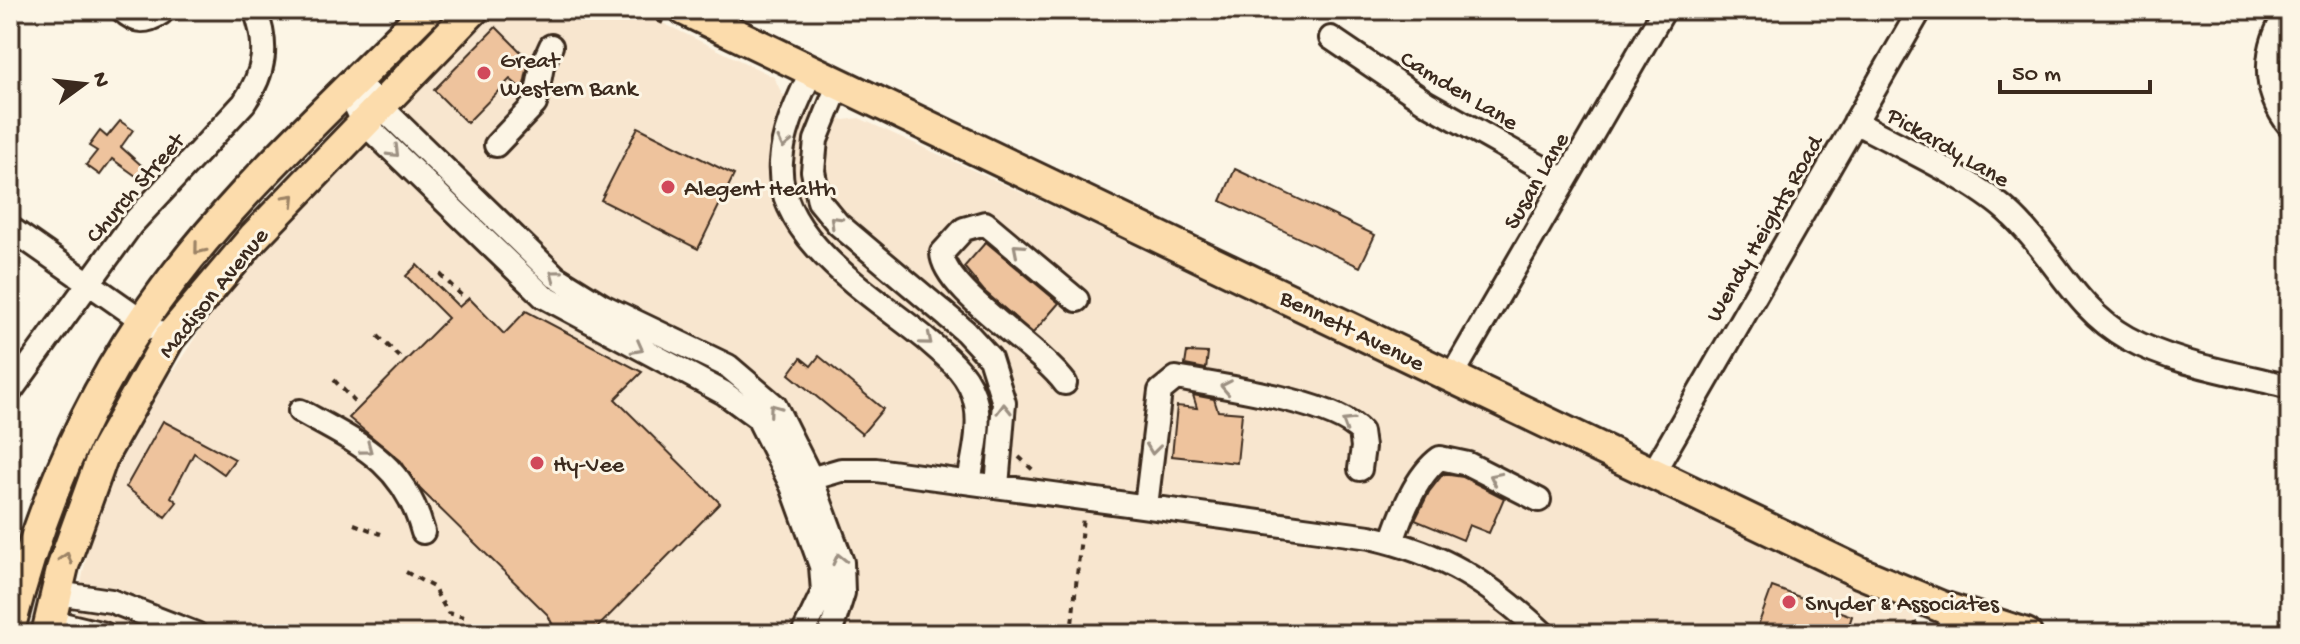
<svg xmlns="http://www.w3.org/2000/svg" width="2300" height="644" font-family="'Gochi Hand',sans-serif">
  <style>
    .built { fill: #f8e6cf }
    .building { fill: #eec39d; stroke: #3b2a1e; stroke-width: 2 }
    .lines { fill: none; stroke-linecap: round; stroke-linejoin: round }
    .minor-casing { stroke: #3b2a1e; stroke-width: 28 }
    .major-casing { stroke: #3b2a1e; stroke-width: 36 }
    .path { stroke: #3b2a1e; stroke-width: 4; stroke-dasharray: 6 6; stroke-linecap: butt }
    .minor { stroke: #fcf5e5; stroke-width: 22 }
    .major { stroke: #fcdcac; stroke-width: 30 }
    .oneway { stroke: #9c9082 }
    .oneway2 { stroke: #9c8365 }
    .poi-dot { fill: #d1495b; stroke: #fcf5e5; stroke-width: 3 }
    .labels { text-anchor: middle; stroke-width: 6; stroke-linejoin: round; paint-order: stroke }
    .poi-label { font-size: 24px; fill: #3b2a1e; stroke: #fcf5e5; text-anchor: start }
    .street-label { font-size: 24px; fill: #3b2a1e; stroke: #fcf5e5 }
  </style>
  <rect width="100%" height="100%" fill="#fcf5e5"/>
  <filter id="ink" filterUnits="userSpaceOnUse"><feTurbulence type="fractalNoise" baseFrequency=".0125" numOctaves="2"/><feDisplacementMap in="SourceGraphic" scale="16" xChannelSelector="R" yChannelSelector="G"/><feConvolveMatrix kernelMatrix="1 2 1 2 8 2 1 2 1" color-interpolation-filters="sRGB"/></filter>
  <g filter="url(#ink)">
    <path class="built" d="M 497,10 L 636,10 L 774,77 L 782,94 L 844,120 L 859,118 L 1077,218 L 1902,610 L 1913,616 L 1921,634 L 71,634 L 92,528 L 119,464 L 163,386 L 230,285 L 354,152 Z"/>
    <path class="building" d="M 496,27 L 529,60 L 523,90 L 510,79 L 467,123 L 434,90 Z
      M 120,121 L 133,130 L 121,147 L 150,173 L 143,181 L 112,159 L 100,175 L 86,165 L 97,151 L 89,146 L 100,131 L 107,137 Z
      M 638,127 L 734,175 L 698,249 L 601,200 Z
      M 1235,169 L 1375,235 L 1360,267 L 1221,201 Z
      M 986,242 L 1059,303 L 1033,333 L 984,291 L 964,267 Z
      M 417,265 L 459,307 L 469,298 L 504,334 L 526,311 L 642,372 L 615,399 L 720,503 L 591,634 L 557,634 L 548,615 L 420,489 L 401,461 L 349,418 L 448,318 L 406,276 Z
      M 1187,352 L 1208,353 L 1206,369 L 1185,365 Z
      M 819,356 L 883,409 L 862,434 L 789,374 L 801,358 L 811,366 Z
      M 1193,395 L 1214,399 L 1218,411 L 1242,413 L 1237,463 L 1172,456 L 1177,406 L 1197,408 Z
      M 163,421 L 235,459 L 224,474 L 194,453 L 171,497 L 177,502 L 165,517 L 126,487 Z
      M 1443,474 L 1463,477 L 1504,498 L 1489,533 L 1469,525 L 1463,540 L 1415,520 L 1429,492 Z
      M 1772,587 L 1852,616 L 1846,634 L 1755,634 Z"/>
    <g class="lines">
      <defs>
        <path id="minor" d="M 122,10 C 135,23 146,23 161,13
          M 2289,10 C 2263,46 2261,91 2290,126
          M 1331,38 L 1427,103 L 1564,180
          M 812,70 C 799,99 783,129 781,162 C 775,238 874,296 925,338 C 947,357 970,374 976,404 C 981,429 973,458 969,482
          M 839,83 L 816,140 L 813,171 L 819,201 L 838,224 L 965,331 L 990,358 L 1004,403 L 997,486
          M 1855,122 C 1901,147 1969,177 2007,211 C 2051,250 2074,309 2127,338 C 2176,365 2236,373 2290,387
          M 496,145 L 535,104 L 542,66 L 551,46
          M 10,228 L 153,328
          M 1452,376 L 1664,10
          M 1065,383 C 1040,348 943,290 942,253 L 964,229 L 985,223 L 1077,300
          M 10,392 L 131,225 L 244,103 C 265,72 269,46 255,10
          M 300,411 C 358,443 404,462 423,532
          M 1653,473 L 1920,10
          M 800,482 L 841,470 L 876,470 L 1370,537 C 1445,554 1488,582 1544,634
          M 1146,506 L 1160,391 L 1176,378 C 1219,386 1334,401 1361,432 L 1363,447 L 1360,469
          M 1392,542 C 1401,515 1416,475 1440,458 L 1468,464 L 1539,500
          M 57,593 L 111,601 L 196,634
          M 50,621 L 104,634
          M 803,634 L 823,592 L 821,566 L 792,486 L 758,418 L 724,393 L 543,296 L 363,122 L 348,90 L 367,93 L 556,277 L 603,306 L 728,366 L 775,406 L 811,478 L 842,562 L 843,593 L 830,634
          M 1947,634 L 1954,611"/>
        <path id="major" d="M 685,10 L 1861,573 L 1942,607 L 2026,634
          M 10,626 C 37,520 80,414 141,323 C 219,206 329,109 427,10
          M 47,634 L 63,566 L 103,455 L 169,338 L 254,237 L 473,10"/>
      </defs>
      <use href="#minor" class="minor-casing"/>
      <use href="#major" class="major-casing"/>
      <path class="path" d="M 636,10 L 663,23
        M 440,274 L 463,297
        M 378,336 L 402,359
        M 334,380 L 357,404
        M 1019,457 L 1033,470
        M 354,524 L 381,534
        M 406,572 L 433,587 L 448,613 L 464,617
        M 1915,622 L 1921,634
        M 1071,634 L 1083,517"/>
      <use href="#minor" class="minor"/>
      <use href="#major" class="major"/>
    </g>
    <defs><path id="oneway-chevron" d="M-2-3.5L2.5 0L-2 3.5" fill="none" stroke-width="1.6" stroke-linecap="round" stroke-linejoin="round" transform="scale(2)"/></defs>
    <g class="oneway">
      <use href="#oneway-chevron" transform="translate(784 143) rotate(103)"/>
      <use href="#oneway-chevron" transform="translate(394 152) rotate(45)"/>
      <use href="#oneway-chevron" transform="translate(835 221) rotate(-135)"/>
      <use href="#oneway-chevron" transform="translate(1018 249) rotate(-139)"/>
      <use href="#oneway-chevron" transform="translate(555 275) rotate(-143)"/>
      <use href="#oneway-chevron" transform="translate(927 340) rotate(40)"/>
      <use href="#oneway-chevron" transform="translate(638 348) rotate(28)"/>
      <use href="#oneway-chevron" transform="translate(1226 387) rotate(-169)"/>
      <use href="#oneway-chevron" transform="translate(774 409) rotate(-126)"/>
      <use href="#oneway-chevron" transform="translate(1004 409) rotate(-91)"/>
      <use href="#oneway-chevron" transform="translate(1347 423) rotate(-149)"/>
      <use href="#oneway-chevron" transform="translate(367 449) rotate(37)"/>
      <use href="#oneway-chevron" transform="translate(1153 449) rotate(97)"/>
      <use href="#oneway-chevron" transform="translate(1495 478) rotate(-154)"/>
      <use href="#oneway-chevron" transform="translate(839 559) rotate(-103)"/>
    </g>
    <g class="oneway2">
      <use href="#oneway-chevron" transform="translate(290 199) rotate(-46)"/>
      <use href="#oneway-chevron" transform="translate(199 249) rotate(129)"/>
      <use href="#oneway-chevron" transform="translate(66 558) rotate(-73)"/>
    </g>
  </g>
  <g class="poi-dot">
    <circle cx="484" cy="73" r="8"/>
    <circle cx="668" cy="187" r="8"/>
    <circle cx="537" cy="463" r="8"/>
    <circle cx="1789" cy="602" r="8"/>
  </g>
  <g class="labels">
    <g class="poi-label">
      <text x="500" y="67">Great<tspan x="500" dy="28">Western Bank</tspan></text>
      <text x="684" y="195">Alegent Health</text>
      <text x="553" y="471">Hy-Vee</text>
      <text x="1805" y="610">Snyder &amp; Associates</text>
    </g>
    <g class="street-label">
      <text transform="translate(1460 89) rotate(31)" y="8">Camden Lane</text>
      <text transform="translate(1949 146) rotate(30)" y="8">Pickardy Lane</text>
      <text transform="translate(1535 180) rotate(-60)" y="8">Susan Lane</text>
      <text transform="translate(134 187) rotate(-49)" y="8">Church Street</text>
      <text transform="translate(1763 228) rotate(-60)" y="8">Wendy Heights Road</text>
      <text transform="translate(212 292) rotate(-51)" y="8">Madison Avenue</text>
      <text transform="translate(1353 329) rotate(26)" y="8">Bennett Avenue</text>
    </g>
  </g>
  <rect width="2300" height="644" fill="none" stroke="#fcf5e5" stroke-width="40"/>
  <rect x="20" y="20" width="2260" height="604" fill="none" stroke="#3b2a1e" stroke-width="3" filter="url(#ink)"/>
  <g transform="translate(84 84) rotate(75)" stroke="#fcf5e5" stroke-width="6" paint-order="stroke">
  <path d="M0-6L14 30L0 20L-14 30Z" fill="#3b2a1e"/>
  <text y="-12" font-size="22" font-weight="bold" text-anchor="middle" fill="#3b2a1e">N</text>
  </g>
  <path d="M2000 80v12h150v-12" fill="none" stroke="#3b2a1e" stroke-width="4"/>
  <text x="2012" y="80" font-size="24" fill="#3b2a1e" stroke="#fcf5e5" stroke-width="6" paint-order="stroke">50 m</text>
</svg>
